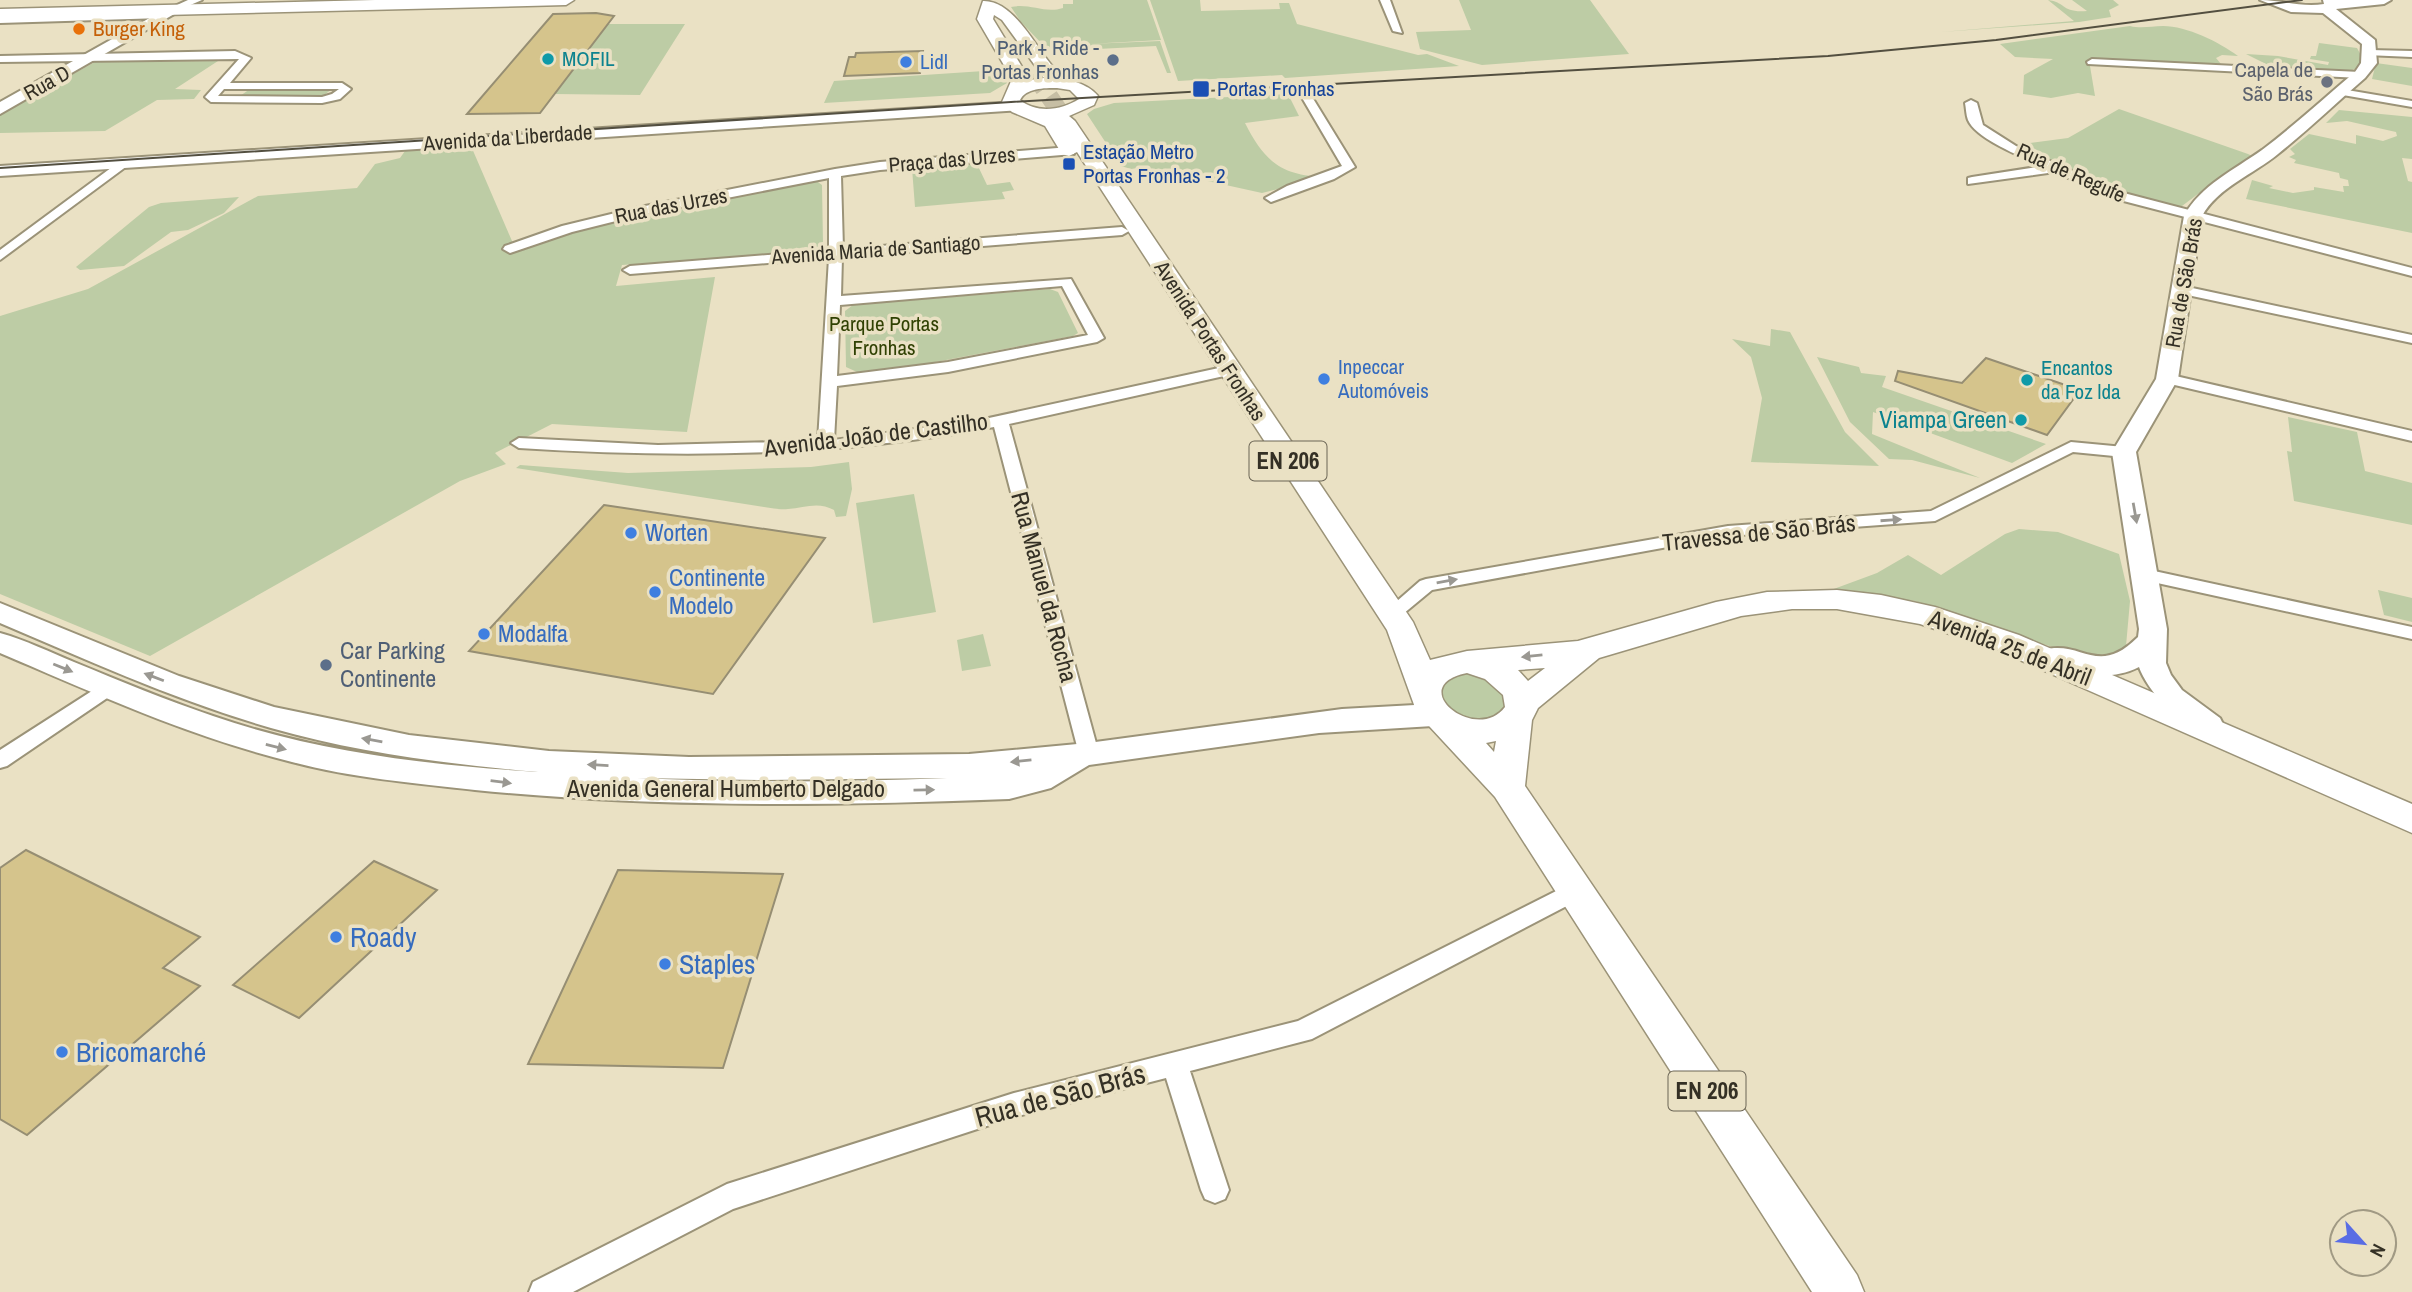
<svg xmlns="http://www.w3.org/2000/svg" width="2412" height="1292" font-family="'Archivo Narrow',sans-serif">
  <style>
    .green { fill: #bdcca5 }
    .building { fill: #d5c48c; stroke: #968e73; stroke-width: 2 }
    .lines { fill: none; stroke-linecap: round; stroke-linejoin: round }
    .primary-tunnel { stroke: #c6bea4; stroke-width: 18; stroke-dasharray: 18 9; stroke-linecap: butt }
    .street-casing { stroke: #9b9378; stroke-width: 4 }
    .secondary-casing { stroke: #9b9378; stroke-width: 4 }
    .primary-casing { stroke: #9b9378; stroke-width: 3 }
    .street { fill: #fff; fill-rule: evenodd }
    .secondary { fill: #fff; fill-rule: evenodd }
    .primary { fill: #fff; fill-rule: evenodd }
    .tram { stroke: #534f40; stroke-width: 2 }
    .oneway { fill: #9a9892 }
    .food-dot { fill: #e8710a; stroke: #eae1c4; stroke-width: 2.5 }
    .culture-dot { fill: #0f9aa8; stroke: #eae1c4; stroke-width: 2.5 }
    .service-dot { fill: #5c6f8a; stroke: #eae1c4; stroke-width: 2.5 }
    .shop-dot { fill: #3f7fe0; stroke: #eae1c4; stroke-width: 2.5 }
    .worship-dot { fill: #6b7280; stroke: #eae1c4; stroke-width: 2.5 }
    .transit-dot { fill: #1a4fb4; stroke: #eae1c4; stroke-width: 2.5 }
    .labels { text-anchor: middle; stroke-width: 7; stroke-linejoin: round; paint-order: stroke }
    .far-food-label { font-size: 21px; fill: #c56008; stroke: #eae1c4; text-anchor: start }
    .far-service-label { font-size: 21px; fill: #4e5e75; stroke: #eae1c4; text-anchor: end }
    .far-culture-label { font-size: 21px; fill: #0d838f; stroke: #eae1c4; text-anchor: start }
    .far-shop-label { font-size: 21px; fill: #366cbe; stroke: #eae1c4; text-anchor: start }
    .far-worship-label { font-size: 21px; fill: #5b616d; stroke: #eae1c4; text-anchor: end }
    .far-street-label { font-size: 21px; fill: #343025; stroke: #eae1c4 }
    .far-transit-label { font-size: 21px; fill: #164399; stroke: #eae1c4; text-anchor: start }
    .far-park-label { font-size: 21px; fill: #304103; stroke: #eae1c4 }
    .shield { fill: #eae1c4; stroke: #6b6555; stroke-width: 2 }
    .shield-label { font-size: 23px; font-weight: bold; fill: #343025 }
    .culture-label { font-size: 24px; fill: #0d838f; stroke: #eae1c4; text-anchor: end }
    .street-label { font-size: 24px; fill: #343025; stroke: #eae1c4 }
    .shop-label { font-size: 24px; fill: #366cbe; stroke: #eae1c4; text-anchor: start }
    .service-label { font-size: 24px; fill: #4e5e75; stroke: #eae1c4; text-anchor: start }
    .near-shop-label { font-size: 28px; fill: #366cbe; stroke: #eae1c4; text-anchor: start }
    .near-street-label { font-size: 28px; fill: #343025; stroke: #eae1c4 }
  </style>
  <rect width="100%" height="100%" fill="#eae1c4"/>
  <path class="green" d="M 1073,0 L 1147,0 L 1161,40 L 1088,44 L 1160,41 L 1171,73 L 1167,73 L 1156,46 L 1078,50 L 1078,53 L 1054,55 L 1049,46 L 1044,46 L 1021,22 L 1011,7 C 1030,3 1045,14 1063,8 L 1063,4 L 1073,4 Z
    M 1150,0 L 1200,0 L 1201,11 L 1280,9 L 1279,3 L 1289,3 L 1297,24 L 1418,55 L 1427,54 L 1459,66 L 1285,78 L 1282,75 L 1178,81 Z
    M 1459,0 L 1590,0 L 1629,54 L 1482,65 L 1420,49 L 1416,32 L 1471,30 Z
    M 2048,0 C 2066,2 2061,13 2087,11 L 2072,0 L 2113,0 L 2119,5 L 2109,10 L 2111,17 L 2079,22 L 1941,32 L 2074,21 Z
    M 608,24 L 685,24 L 640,95 L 554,94 Z
    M 2130,26 C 2142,29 2151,26 2163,26 C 2187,26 2219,42 2238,56 L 2222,55 L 2216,58 L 2221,64 L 2089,60 L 2095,96 L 2078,93 L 2051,98 L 2023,94 L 2024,75 L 2053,59 L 2015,57 L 2000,44 Z
    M 2319,43 L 2357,48 L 2363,59 C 2360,68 2353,71 2344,72 L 2272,67 L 2246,54 L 2278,56 L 2328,65 L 2329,62 L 2310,59 L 2311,56 L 2316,56 Z
    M 218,61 L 175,89 L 201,90 L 194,99 L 157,100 L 105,131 L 0,133 L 0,114 L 95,62 Z
    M 2376,63 L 2412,68 L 2412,86 L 2372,79 Z
    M 999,70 L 1007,83 L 990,93 L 824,103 L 834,81 Z
    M 250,89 L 332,89 L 323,96 L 240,96 Z
    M 1288,94 L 1299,116 L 1245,123 C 1265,163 1283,176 1327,177 L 1262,193 L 1144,167 L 1131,169 L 1121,166 L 1087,114 L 1094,109 L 1114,103 Z
    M 2119,109 L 2248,154 L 2252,156 L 2231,169 L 2182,206 L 2175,206 L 2120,192 L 2015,145 L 2068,138 Z
    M 2339,110 L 2412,117 L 2412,159 L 2402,158 L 2408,181 L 2412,182 L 2412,233 L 2246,199 L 2252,180 L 2273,186 L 2269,188 L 2293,193 L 2314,190 L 2314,187 L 2344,192 L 2343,186 L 2349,186 L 2348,180 L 2340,178 L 2339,173 L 2294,163 L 2296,160 L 2289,157 L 2295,154 L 2290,149 L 2309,134 L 2356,144 L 2356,135 L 2383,141 L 2397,136 L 2396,132 L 2347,121 L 2326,123 Z
    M 471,146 L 515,248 L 623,215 L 815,180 L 822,185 L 823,244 L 809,252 L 622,265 L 616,286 L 715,277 L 687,432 L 552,424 L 495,453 L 506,464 L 460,481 L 150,656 L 0,594 L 0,316 L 88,289 L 258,196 L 357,188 L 375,164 L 400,158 L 405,151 Z
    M 977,164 L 987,185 L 1010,182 L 1014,190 L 1002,192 L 1005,199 L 915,207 L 912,168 Z
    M 239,197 L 224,213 L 188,230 L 171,232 L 124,266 L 80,270 L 76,267 L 149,207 L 161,203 Z
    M 1050,289 L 1058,292 L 1078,333 L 1073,336 L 930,363 L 857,372 L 846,367 L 845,311 L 853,305 Z
    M 1771,329 L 1790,332 L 1845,432 L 1879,466 L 1751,462 L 1762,398 L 1751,357 L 1732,339 L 1770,346 Z
    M 1817,357 L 1859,367 L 1861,373 L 1886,376 L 1882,387 L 2046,444 L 2012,463 L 1873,412 L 1872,434 L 1980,478 L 1912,460 L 1889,459 L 1850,422 Z
    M 2288,417 L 2357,432 L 2365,471 L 2412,483 L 2412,525 L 2294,501 L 2287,451 L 2292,452 Z
    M 849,462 L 852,489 L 846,516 L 836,517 L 834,510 C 818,501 804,508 788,509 C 781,510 772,508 764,507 L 516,468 L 520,465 L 628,473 L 811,467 Z
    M 914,494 L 936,612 L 873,623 L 856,503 Z
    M 2019,529 L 2058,532 L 2119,554 L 2130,601 L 2126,646 L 2116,656 L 2099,658 L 2070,653 L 1915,601 L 1831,590 L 1877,573 L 1908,555 L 1941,575 L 2005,534 Z
    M 2378,590 L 2412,598 L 2412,622 L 2384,615 Z
    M 983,634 L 991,666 L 962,671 L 957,640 Z
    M 1482,672 L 1509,700 L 1500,716 L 1478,722 L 1443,710 L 1436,686 L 1449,673 Z"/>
  <path class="building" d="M 596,13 L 614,16 L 540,113 L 467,114 L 553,14 Z
    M 923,51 L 920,73 L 844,76 L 849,57 L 855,57 L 856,53 Z
    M 1986,358 L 2080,390 L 2047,435 L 1895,381 L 1898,371 L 1962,383 Z
    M 604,505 L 825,538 L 713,694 L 469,651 Z
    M 26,850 L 200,937 L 163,968 L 200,986 L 27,1135 L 0,1119 L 0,868 Z
    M 374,861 L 437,890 L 299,1018 L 233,985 Z
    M 618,870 L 783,874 L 723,1068 L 528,1064 Z"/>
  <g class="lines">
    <path class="primary-tunnel" d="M 1034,74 L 1066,121"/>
    <defs>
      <path id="street" d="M 188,0 L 202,0 L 174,12 L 166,10 Z
        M 1380,0 L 1390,0 L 1402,33 L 1393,31 Z
        M 166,13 L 166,17 L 163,18 L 0,23 L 0,17 Z
        M 2370,50 L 2412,51 L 2412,57 L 2366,55 L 2365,53 Z
        M 235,51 L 251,58 L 230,83 L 342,83 L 351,89 L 340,99 L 322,103 L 211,102 L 205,97 L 239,59 L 0,62 L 0,56 ZM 224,89 L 339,89 L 332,94 L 322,97 L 218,96 Z
        M 2092,59 L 2360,72 L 2365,75 L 2360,78 L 2088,64 L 2087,62 Z
        M 1292,88 L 1309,92 L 1355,167 L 1334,179 L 1271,202 L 1265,198 L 1287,186 L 1342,166 L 1301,96 L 1287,91 Z
        M 2341,89 L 2412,101 L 2412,107 L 2337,94 L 2336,92 Z
        M 1971,100 L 1977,103 L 1983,125 L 2016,146 L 2120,192 L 2412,268 L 2412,276 L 2112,198 L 2055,172 L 1968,184 L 1968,178 L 1972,177 L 2043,166 C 2024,158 1976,139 1968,120 C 1966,115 1966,108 1965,103 Z
        M 1070,147 L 1074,148 L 1074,154 L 880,170 L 841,176 L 843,249 L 1122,227 L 1129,231 L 1122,235 L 842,257 L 841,296 L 1071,279 L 1104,338 L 1097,342 L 948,372 L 837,386 L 834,440 L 975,421 L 1228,366 L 1233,368 L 1236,371 L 1233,374 L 1009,424 L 1099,754 L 1096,759 L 1089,762 L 1082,759 L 1079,754 L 994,427 C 836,457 679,458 519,448 L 511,443 L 519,438 L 658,445 L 818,441 L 829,258 L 630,274 L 623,270 L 630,266 L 829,250 L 829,178 L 640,215 L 572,232 L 510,253 L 503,249 L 505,246 L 562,226 L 640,207 L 835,169 L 880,162 ZM 1062,286 L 1088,335 L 948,362 L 837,376 L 840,305 Z
        M 123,159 L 127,160 L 127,166 L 0,260 L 0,250 Z
        M 2183,286 L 2412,335 L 2412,343 L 2178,293 L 2176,290 Z
        M 2167,374 L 2412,431 L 2412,441 L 2162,382 L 2159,379 L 2162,376 Z
        M 2071,442 L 2124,447 L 2132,452 L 2124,457 L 2073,452 L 1935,521 L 1728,536 L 1432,590 L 1397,619 L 1383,619 L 1381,615 L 1420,581 L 1426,579 L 1728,526 L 1931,511 Z
        M 2145,569 L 2412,627 L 2412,639 L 2139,579 L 2136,575 L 2139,571 Z
        M 109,680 L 116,682 L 119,687 L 116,692 L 7,766 L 0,768 L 0,750 Z
        M 1574,882 L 1582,884 L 1585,891 L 1582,898 L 1312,1039 L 1190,1071 L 1229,1190 L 1225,1199 L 1215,1203 L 1205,1199 L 1201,1190 L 1166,1078 L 1014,1117 L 733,1209 L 573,1292 L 529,1292 L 533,1282 L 727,1184 L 1014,1093 L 1298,1021 Z"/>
      <path id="secondary" d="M 2260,0 C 2282,0 2303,8 2324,4 L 2323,0 L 2391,0 L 2384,4 L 2336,9 L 2375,40 L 2377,63 L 2365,78 C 2336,103 2308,130 2278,154 C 2254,174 2218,187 2202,216 L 2178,379 L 2136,452 L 2167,629 L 2166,663 L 2171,675 L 2182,690 L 2220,718 L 2224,726 L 2220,734 C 2219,734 2210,737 2209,737 C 2185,736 2146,688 2139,667 C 2107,683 2076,673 2043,664 L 2039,657 L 2043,650 C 2082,639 2097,678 2138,637 L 2139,629 L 2112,452 L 2156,379 L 2184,216 C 2201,185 2234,170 2262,150 C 2294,126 2324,98 2355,72 L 2361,63 L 2362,44 L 2323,13 L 2291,12 Z
        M 171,6 L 178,10 L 176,13 L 0,114 L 0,102 Z
        M 1016,102 L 1022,104 L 1024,107 L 1022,110 L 0,176 L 0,166 Z
        M 0,603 L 179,676 L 274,707 L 409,735 L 549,751 L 689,757 L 969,754 L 1088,743 L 1342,709 L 1433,704 L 1443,708 L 1448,715 L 1443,722 L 1433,726 L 1319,733 L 1089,765 L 1051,788 L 1009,799 C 831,806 653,808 475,790 C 414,783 352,778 292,762 C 191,737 96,694 0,653 L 0,633 C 25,640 50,652 74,662 C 120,681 166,700 213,716 C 317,752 428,765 538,772 C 448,764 358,753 271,728 C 178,701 89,661 0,623 ZM 637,778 L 759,780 L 947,778 C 844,782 740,783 637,778 Z"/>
      <path id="primary" d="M 375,0 L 574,0 L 566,5 L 0,19 L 0,9 Z
        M 983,1 C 1015,0 1037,51 1056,70 C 1069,83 1087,82 1098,96 L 1094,105 L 1069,116 L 1075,121 L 1413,622 L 1430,660 L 1467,651 L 1578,641 L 1716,602 L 1767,592 L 1837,590 L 1881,595 L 1935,607 L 2019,635 L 2412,804 L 2412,833 L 1997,650 L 1920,624 L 1837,609 L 1792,609 L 1741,616 L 1599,658 L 1538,708 L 1532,720 L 1525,786 L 1857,1275 L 1864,1292 L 1812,1292 L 1495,797 L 1417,713 L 1387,630 L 1077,152 L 1069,156 L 1062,154 L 1045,126 L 1012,112 L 1002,102 L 1012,79 L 977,19 ZM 994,15 L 1002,20 L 1044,78 L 1030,80 L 993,19 ZM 1057,88 L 1070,90 L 1079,99 C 1062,110 1037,114 1020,100 C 1026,88 1044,88 1057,88 ZM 1545,668 L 1528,681 L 1518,670 ZM 1467,673 L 1485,679 L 1503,695 L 1505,707 C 1476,745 1403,686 1467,673 ZM 1496,741 L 1494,752 L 1486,743 Z"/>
    </defs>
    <use href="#street" class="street-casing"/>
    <use href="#secondary" class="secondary-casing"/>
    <use href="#primary" class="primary-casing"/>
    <use href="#street" class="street"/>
    <use href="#secondary" class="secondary"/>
    <use href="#primary" class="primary"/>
    <path class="tram" d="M 0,168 L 1011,102 L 1828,56 L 1996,40 L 2302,0"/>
  </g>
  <defs><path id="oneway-solid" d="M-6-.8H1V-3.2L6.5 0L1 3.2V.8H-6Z" transform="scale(1.75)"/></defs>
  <g class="oneway">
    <use href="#oneway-solid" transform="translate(2135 513) rotate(80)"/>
    <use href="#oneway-solid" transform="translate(1891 520) rotate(-4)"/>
    <use href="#oneway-solid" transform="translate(1447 581) rotate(-10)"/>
    <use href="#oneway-solid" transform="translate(1532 656) rotate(174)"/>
    <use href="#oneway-solid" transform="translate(63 668) rotate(22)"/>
    <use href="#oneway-solid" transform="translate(154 677) rotate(-159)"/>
    <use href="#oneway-solid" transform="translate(372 740) rotate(-170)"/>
    <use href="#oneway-solid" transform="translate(276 747) rotate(14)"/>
    <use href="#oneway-solid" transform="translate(1021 761) rotate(174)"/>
    <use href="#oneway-solid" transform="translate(598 765) rotate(-177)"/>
    <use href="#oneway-solid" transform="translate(501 782) rotate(7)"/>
    <use href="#oneway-solid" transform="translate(924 790) rotate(-1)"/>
  </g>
  <circle class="food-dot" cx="79" cy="29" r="7"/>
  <g class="culture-dot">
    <circle cx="548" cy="59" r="7"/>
    <circle cx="2027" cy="380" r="7"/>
    <circle cx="2021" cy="420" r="7"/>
  </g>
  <g class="service-dot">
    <circle cx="1113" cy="60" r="7"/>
    <circle cx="326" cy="665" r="7"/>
  </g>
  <g class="shop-dot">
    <circle cx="906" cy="62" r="7"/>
    <circle cx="1324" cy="379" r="7"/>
    <circle cx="631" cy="533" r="7"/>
    <circle cx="655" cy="592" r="7"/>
    <circle cx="484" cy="634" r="7"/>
    <circle cx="336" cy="937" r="7"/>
    <circle cx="665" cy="964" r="7"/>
    <circle cx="62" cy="1052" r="7"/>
  </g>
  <circle class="worship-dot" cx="2327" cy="82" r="7"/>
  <g class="transit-dot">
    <rect x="1192" y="80" width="18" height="18" rx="3.5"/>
    <rect x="1062" y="157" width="14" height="14" rx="3.5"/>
  </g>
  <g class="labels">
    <g class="far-food-label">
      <text x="93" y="36">Burger King</text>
    </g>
    <g class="far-service-label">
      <text x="1099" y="55">Park + Ride -<tspan x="1099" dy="24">Portas Fronhas</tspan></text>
    </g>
    <g class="far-culture-label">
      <text x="562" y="66">MOFIL</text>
      <text x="2041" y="375">Encantos<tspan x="2041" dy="24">da Foz lda</tspan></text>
    </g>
    <g class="far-shop-label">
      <text x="920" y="69">Lidl</text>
      <text x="1338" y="374">Inpeccar<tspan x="1338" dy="24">Automóveis</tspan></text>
    </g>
    <g class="far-worship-label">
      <text x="2313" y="77">Capela de<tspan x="2313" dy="24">São Brás</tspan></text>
    </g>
    <g class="far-street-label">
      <text transform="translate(47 83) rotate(-29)" y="7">Rua D</text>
      <text transform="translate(508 138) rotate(-4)" y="7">Avenida da Liberdade</text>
      <text transform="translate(952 160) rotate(-5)" y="7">Praça das Urzes</text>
      <text transform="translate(2071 173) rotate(24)" y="7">Rua de Regufe</text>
      <text transform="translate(671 206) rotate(-11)" y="7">Rua das Urzes</text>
      <text transform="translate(876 250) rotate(-4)" y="7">Avenida Maria de Santiago</text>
      <text transform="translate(2184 283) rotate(-80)" y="7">Rua de São Brás</text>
      <text transform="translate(1210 341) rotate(57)" y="7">Avenida Portas Fronhas</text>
    </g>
    <g class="far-transit-label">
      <text x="1217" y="96">Portas Fronhas</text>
      <text x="1083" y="159">Estação Metro<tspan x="1083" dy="24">Portas Fronhas - 2</tspan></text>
    </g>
    <g class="far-park-label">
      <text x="884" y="331">Parque Portas<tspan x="884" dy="24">Fronhas</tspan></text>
    </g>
    <g class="shield">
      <rect x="1249.5" y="441.5" width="77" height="39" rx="5"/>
      <rect x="1668.5" y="1071.5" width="77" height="39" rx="5"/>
    </g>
    <g class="shield-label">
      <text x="1288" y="469">EN 206</text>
      <text x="1707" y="1099">EN 206</text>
    </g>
    <g class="culture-label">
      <text x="2007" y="428">Viampa Green</text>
    </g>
    <g class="street-label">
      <text transform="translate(876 435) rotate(-7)" y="8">Avenida João de Castilho</text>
      <text transform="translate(1759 533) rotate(-6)" y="8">Travessa de São Brás</text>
      <text transform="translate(1044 587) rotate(75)" y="8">Rua Manuel da Rocha</text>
      <text transform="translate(2010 648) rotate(21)" y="8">Avenida 25 de Abril</text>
      <text x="726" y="797">Avenida General Humberto Delgado</text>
    </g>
    <g class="shop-label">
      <text x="645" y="541">Worten</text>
      <text x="669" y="586">Continente<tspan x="669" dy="28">Modelo</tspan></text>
      <text x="498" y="642">Modalfa</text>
    </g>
    <g class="service-label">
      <text x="340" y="659">Car Parking<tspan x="340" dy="28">Continente</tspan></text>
    </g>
    <g class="near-shop-label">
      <text x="350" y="947">Roady</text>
      <text x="679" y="974">Staples</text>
      <text x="76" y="1062">Bricomarché</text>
    </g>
    <g class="near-street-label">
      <text transform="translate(1060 1095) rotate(-15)" y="10">Rua de São Brás</text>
    </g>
  </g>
  <g transform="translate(2363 1243) rotate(117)"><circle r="33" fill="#eae1c4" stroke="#a19a84" stroke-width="2"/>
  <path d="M0-5L12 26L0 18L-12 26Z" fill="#596de4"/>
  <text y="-10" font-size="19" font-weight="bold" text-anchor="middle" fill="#343025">N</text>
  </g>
</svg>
